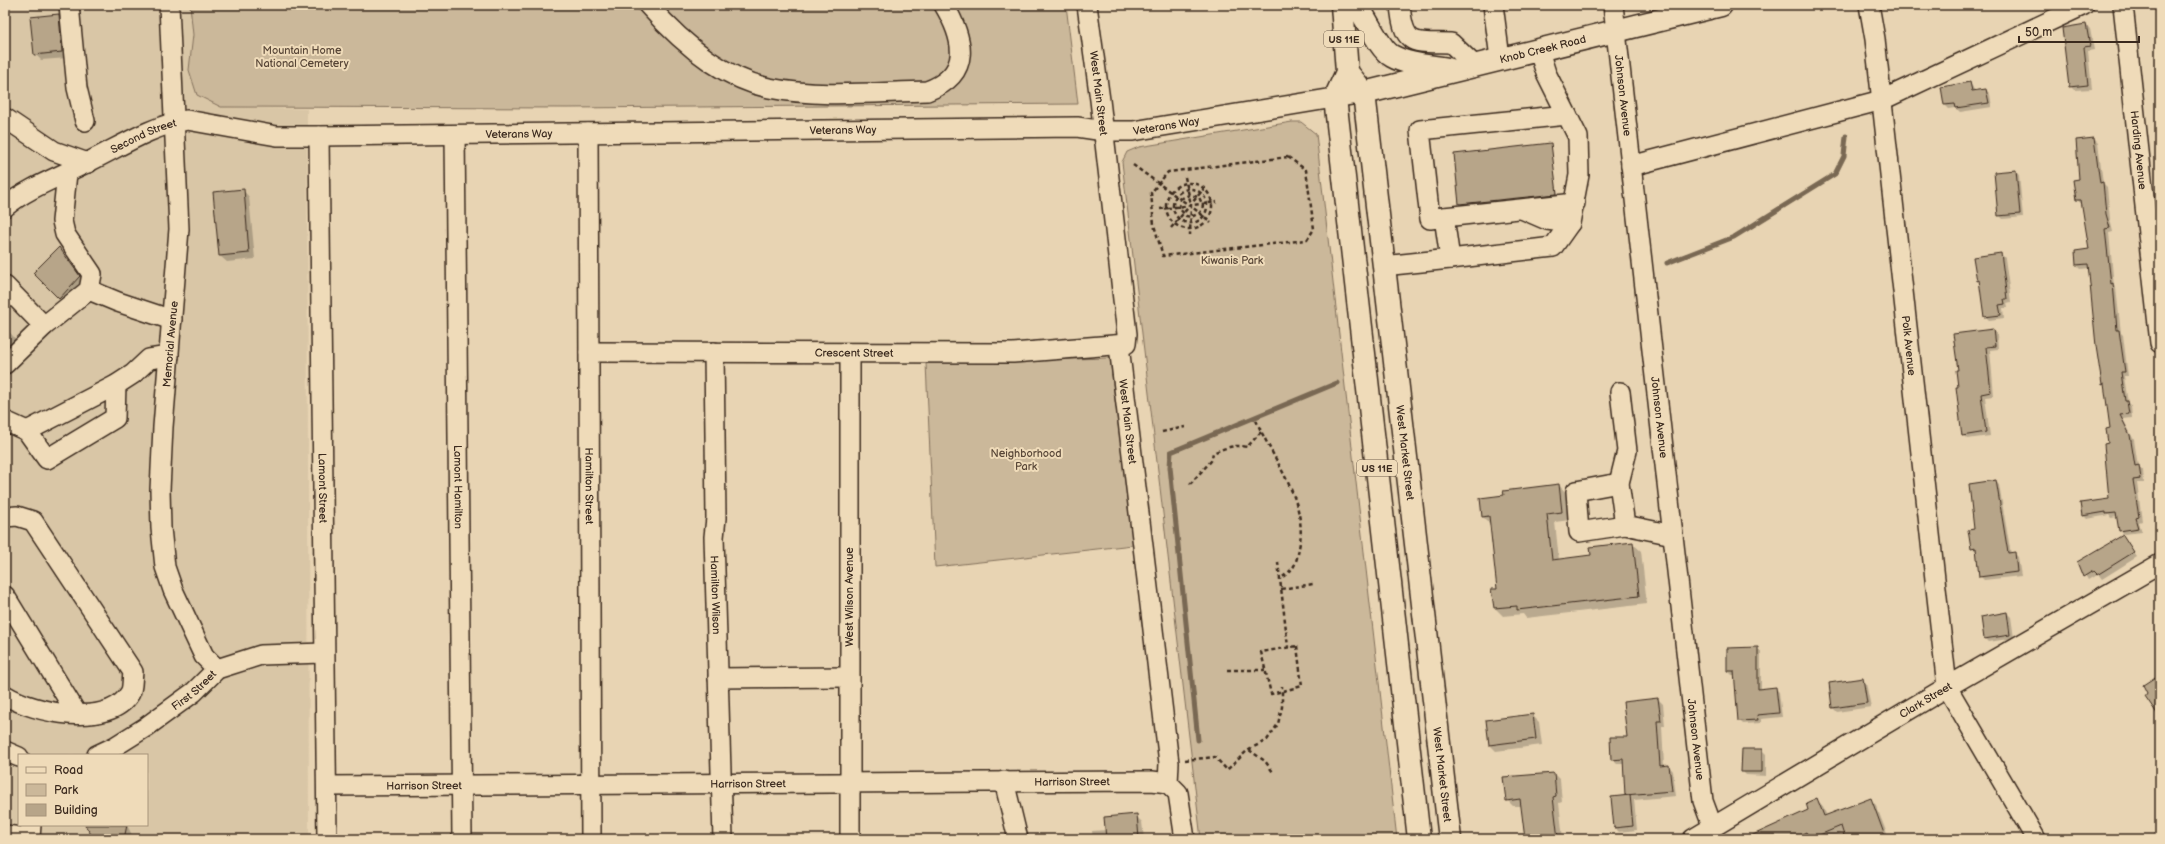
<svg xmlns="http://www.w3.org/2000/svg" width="2165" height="844" font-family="'Balsamiq Sans',sans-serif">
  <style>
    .built { fill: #d9c6a6; fill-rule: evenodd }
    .green { fill: #cbb89a; stroke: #83715c }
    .shadow { fill: #0003 }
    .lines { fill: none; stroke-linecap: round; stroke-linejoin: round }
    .stream { stroke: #796853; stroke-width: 5 }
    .building { fill: #b7a589; stroke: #3b2a1e }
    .minor-casing { stroke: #3b2a1e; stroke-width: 22 }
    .major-casing { stroke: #3b2a1e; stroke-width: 25 }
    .path { stroke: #3b2a1e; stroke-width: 2.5; stroke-dasharray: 4 3; stroke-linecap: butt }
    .minor { stroke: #efdbb9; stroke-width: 19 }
    .major { stroke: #efdbb9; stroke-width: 22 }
    .labels { text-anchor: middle; stroke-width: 4; stroke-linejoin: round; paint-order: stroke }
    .shield { fill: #efdbb9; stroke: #715f4c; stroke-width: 1 }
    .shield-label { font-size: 10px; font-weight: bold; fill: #3b2a1e }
    .street-label { font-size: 11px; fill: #3b2a1e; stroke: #efdbb9 }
    .park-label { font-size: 11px; fill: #584637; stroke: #efdbb9 }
  </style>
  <rect width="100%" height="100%" fill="#e8d4b3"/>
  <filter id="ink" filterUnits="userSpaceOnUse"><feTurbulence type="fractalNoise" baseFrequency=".025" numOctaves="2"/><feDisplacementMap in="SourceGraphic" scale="8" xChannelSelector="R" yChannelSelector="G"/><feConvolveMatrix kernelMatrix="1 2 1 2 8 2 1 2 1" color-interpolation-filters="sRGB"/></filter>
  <g filter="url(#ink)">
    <path class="built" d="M 5,5 L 190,5 L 193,35 L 189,70 L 221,107 L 307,109 L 309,839 L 5,839 ZM 19,755 L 147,755 L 147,825 L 19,825 Z"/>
    <path class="green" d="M 190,5 L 1066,5 L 1078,104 L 568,108 L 221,107 L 197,95 L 189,70 L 193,35 Z
      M 1292,122 L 1301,122 L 1316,134 L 1397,839 L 1201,839 L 1122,162 L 1127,152 L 1139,147 Z
      M 1110,358 L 1133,545 L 935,567 L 926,363 Z"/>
    <path class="shadow" d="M 1927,5 L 1938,5 L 1931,8 Z
      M 58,15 L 65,21 L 68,58 L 41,60 L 35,54 Z
      M 2086,25 L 2090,29 L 2094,50 L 2088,51 L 2092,89 L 2074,90 L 2070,86 Z
      M 1970,83 L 1975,91 L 1986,90 L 1990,94 L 1992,107 L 1960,112 L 1956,108 L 1949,109 L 1945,105 Z
      M 2094,139 L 2098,143 L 2103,183 L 2107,187 L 2110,219 L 2113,232 L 2109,233 L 2114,286 L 2116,288 L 2121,333 L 2123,335 L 2128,376 L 2124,376 L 2128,403 L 2131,406 L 2132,418 L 2123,419 L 2134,440 L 2138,466 L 2143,470 L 2144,483 L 2137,483 L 2142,521 L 2139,522 L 2142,532 L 2124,534 L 2120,530 L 2118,517 L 2111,518 L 2109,515 L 2087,519 L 2083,515 L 2110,500 L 2111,429 L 2106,387 L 2103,384 L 2089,268 L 2081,269 L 2077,265 L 2090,250 L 2082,204 L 2077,200 L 2080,180 Z
      M 1551,144 L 1558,195 L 1462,206 L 1460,204 Z
      M 2015,171 L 2019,175 L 2023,217 L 2003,219 L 1999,215 Z
      M 243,190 L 249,197 L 255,259 L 227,262 L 220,256 Z
      M 59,248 L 86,283 L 66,304 L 35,273 Z
      M 2001,254 L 2005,258 L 2011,302 L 2007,303 L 2008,308 L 2003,308 L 2004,318 L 1989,320 L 1985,316 L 1981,283 L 1978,280 L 1974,258 Z
      M 5,327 L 20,344 L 5,356 Z
      M 1993,330 L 1997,334 L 1998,349 L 1990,350 L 1994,396 L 1985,397 L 1990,436 L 1967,439 L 1963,435 L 1959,388 Z
      M 1995,481 L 1999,485 L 2011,554 L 2014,553 L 2018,557 L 2021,576 L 1984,580 L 1980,576 L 1977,552 L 1972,548 L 1975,530 Z
      M 1559,485 L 1567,494 L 1570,520 L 1555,522 L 1559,560 L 1592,556 L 1632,543 L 1641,551 L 1647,604 L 1526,618 L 1523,614 L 1503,616 L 1495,608 L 1498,589 L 1491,525 L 1483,517 L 1505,496 Z
      M 2123,537 L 2137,557 L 2102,579 L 2098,574 L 2088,580 L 2078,563 Z
      M 2007,613 L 2011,617 L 2014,638 L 1989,642 L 1985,638 Z
      M 1757,648 L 1761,652 L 1761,689 L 1775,688 L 1779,692 L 1782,717 L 1761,719 L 1761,723 L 1743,724 L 1739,720 L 1736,675 L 1732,675 L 1728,671 Z
      M 1862,679 L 1866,683 L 1871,707 L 1837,712 L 1833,708 L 1830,684 Z
      M 1658,699 L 1663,704 L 1665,726 L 1662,726 L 1664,766 L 1669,766 L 1673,771 L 1676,796 L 1634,800 L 1637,830 L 1619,832 L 1615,828 L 1612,798 L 1628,796 L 1624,764 L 1617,764 L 1612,759 Z
      M 1533,716 L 1539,722 L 1542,745 L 1496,751 L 1489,744 Z
      M 1762,750 L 1766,754 L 1766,776 L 1746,775 L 1742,771 Z
      M 1554,774 L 1560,780 L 1562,802 L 1559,803 L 1563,839 L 1526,839 L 1522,806 L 1513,806 L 1507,800 L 1505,778 Z
      M 1817,800 L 1822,805 L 1827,816 L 1871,800 L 1876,805 L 1889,839 L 1846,839 L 1844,832 L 1827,839 L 1761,839 L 1809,810 Z
      M 1136,816 L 1142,822 L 1144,839 L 1093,839 L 1092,831 L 1107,830 Z
      M 92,825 L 127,825 L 134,839 L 95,839 Z"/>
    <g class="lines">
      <path class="stream" d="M 1667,263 L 1734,237 L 1835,174 L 1844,156 L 1846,136
        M 1198,740 L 1170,467 L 1171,452 L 1337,383"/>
    </g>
    <path class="building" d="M 59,14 L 62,52 L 34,55 L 30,17 Z
      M 2086,24 L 2090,46 L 2084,47 L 2088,85 L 2069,87 L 2062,28 Z
      M 1970,82 L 1972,91 L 1986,89 L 1989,103 L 1956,108 L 1955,104 L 1944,105 L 1941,87 Z
      M 2094,138 L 2100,183 L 2103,182 L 2106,214 L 2110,228 L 2105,229 L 2111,284 L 2113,283 L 2117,330 L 2119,330 L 2125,372 L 2121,372 L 2125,401 L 2127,401 L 2129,414 L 2120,415 L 2130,435 L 2135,466 L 2139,465 L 2141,479 L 2133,480 L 2139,517 L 2136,518 L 2139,528 L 2119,531 L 2116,513 L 2106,514 L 2106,512 L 2082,516 L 2080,503 L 2109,499 L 2104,444 L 2108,443 L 2106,429 L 2110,428 L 2104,384 L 2102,385 L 2096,346 L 2088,264 L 2076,265 L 2075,251 L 2089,249 L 2081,200 L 2076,200 L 2073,180 L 2079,179 L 2076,140 Z
      M 1551,143 L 1557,194 L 1459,204 L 1454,154 Z
      M 2016,170 L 2020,214 L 1998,216 L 1994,172 Z
      M 244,189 L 249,253 L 219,256 L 213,192 Z
      M 59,247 L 80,276 L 59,299 L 33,273 Z
      M 2001,253 L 2007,299 L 2004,299 L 2005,304 L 1999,305 L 2001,315 L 1984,317 L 1979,280 L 1977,281 L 1973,257 Z
      M 1993,329 L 1995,346 L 1986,347 L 1991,392 L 1981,394 L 1986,432 L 1962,436 L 1956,387 L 1958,387 L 1956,370 L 1958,370 L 1953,334 Z
      M 1996,480 L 2008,553 L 2015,552 L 2017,572 L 1979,577 L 1976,548 L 1971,549 L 1968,530 L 1974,529 L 1969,484 Z
      M 1559,484 L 1562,512 L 1547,514 L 1552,560 L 1591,555 L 1590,547 L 1633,542 L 1639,596 L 1517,610 L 1517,606 L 1494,608 L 1491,589 L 1497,589 L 1489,516 L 1482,517 L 1480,498 L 1504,495 L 1503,491 Z
      M 2123,535 L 2134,552 L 2097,575 L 2093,571 L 2083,577 L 2077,562 Z
      M 2007,612 L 2010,635 L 1984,639 L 1981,617 Z
      M 1758,647 L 1758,689 L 1776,687 L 1779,713 L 1757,715 L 1758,720 L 1738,721 L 1734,671 L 1727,671 L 1727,648 Z
      M 2160,672 L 2160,718 L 2145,696 L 2147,693 L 2143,685 L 2157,676 Z
      M 1863,678 L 1867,703 L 1832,708 L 1829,683 Z
      M 1658,698 L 1661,721 L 1657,721 L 1660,766 L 1669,765 L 1672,791 L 1625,795 L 1623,759 L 1611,760 L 1610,737 L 1627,737 L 1623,702 Z
      M 1533,714 L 1536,739 L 1489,745 L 1486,720 Z
      M 1742,749 L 1762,749 L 1762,772 L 1741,772 Z
      M 1554,773 L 1556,796 L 1553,797 L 1558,839 L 1525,839 L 1520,799 L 1506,801 L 1503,777 Z
      M 1630,795 L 1633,826 L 1614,828 L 1611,797 Z
      M 1817,798 L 1824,816 L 1871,798 L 1886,839 L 1845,839 L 1841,826 L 1810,839 L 1806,832 L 1793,839 L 1744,839 L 1808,810 L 1806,803 Z
      M 1137,814 L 1139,839 L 1106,839 L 1104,817 Z
      M 85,825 L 127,825 L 124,839 L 94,839 Z"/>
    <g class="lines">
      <defs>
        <g id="minor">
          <path d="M 69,5 L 77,88 L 85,121"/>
          <path d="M 169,5 L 179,229 L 163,427 L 160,490 L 161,528 L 165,567 L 173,590 L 204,656 L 217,669"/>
          <path d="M 648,5 C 680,41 721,78 769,88 C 819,98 877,92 927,91 C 973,74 964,39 944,5"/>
          <path d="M 1400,5 C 1404,48 1414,42 1451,43 L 1474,65"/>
          <path d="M 1493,5 L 1500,58"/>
          <path id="s1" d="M 1613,5 L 1703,801 L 1713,828"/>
          <path id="s2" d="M 1869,5 L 1875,39 L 1947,687 L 2036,839"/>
          <path id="s3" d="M 2123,5 L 2160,343"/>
          <path d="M 5,118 L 54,151 L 88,163"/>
          <path id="s4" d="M 588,133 L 591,839"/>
          <path id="s5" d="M 455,135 L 462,839"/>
          <path id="s6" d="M 319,136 L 327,839"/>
          <path d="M 1631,166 L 1882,100 L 2084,5"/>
          <path id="s7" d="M 5,207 C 26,189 56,178 80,166 C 115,150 149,126 187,120 L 277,136 L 319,136 L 1077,127 L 1104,131 L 1133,131 L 1364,93"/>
          <path d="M 1524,210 L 1547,220 L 1570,223"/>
          <path d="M 1444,217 L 1575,203"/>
          <path d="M 1450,259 L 1553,247 L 1570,223 L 1579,175 L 1578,137 L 1567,115"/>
          <path d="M 1383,266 L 1450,259 L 1444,217 L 1430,219 L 1420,130 L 1567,115 L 1546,73 L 1539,51"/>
          <path d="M 5,286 L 44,326"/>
          <path d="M 89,290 L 118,302 L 172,320"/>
          <path id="s8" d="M 1119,346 L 1169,763 L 1168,783 L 1178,793 L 1185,839"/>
          <path id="s9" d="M 589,352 L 1013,353 L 1126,344 L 1127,334 L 1100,100 L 1087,5"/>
          <path id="s10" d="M 714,352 L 716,518 L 714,537 L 723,839"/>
          <path d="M 850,354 L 850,839"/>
          <path d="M 5,364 L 44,326 L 89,290 L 92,274 L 65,234 L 62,221 L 67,173"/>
          <path d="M 1620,392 L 1627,451 L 1619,483 L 1625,525 L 1673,535"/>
          <path d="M 5,421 L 27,431 L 47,459 L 115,418 L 116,385"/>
          <path d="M 27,431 L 116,385 L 133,374 L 149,359 L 169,356"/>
          <path d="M 1619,483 L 1576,491 L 1579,532 L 1625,525"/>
          <path d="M 5,517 L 17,516 L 33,521 L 133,672 C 132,678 133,688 130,693 C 109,729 34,713 5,695"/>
          <path d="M 5,596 L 77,714"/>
          <path d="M 718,678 L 849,677"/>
          <path d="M 5,751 L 19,757"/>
          <path id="s11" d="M 97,755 L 114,747 L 146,727 L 194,692 L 217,669 L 261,655 L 324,653"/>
          <path d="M 1004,781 L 1018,839"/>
          <path id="s12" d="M 327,786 L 1152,781 L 1168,783"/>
          <path d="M 5,835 L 30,838 L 31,825"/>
          <path id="s13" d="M 1693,839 L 1947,687 L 2160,564"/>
        </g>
        <g id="major">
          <path d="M 1342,5 L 1347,72 L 1335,98 L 1419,839"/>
          <path d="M 1357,5 C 1366,18 1380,50 1392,56 C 1408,65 1430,66 1448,69"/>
          <path id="s14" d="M 1347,72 L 1364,93 L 1450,839"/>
          <path id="s15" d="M 1364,93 L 1721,5"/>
        </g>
      </defs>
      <use href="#minor" class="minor-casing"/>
      <use href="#major" class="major-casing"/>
      <path class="path" d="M 1288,157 L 1306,170 L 1314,229 L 1307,240 L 1163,256 L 1154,225 L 1151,193 L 1168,172 Z
        M 1133,165 L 1180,199 L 1179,208 L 1186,216 L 1191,217 L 1200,213 L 1203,206 L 1199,197 L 1189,195 L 1180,199 C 1191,206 1202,214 1211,223
        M 1185,177 L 1191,205 L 1190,235
        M1166 206a23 23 0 1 1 46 0a23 23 0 1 1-46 0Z
        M1173 206a17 17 0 1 1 34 0a17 17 0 1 1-34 0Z
        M 1160,209 L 1217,202
        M 1171,228 L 1207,185
        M 1256,420 C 1273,461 1309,501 1299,548 C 1298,555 1296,564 1292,569 C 1289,572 1284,576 1280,579
        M 1162,432 L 1185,427
        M 1190,484 L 1211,461 L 1213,453 C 1225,448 1234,444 1247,447 L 1261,432
        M 1278,562 L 1288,647
        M 1281,589 L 1313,584
        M 1297,646 L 1302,686 L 1271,694 L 1261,652 Z
        M 1227,670 L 1265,670
        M 1249,750 L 1265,761 L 1273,772
        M 1185,760 L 1215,757 L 1227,770 L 1248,750 L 1267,740 L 1278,724 L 1282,707 L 1282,686"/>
      <use href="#minor" class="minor"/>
      <use href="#major" class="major"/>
    </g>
  </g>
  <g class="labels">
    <g class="shield">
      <rect x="1324" y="31" width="40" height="16" rx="3"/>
      <rect x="1357" y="460" width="40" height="16" rx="3"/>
    </g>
    <g class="shield-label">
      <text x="1344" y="43">US 11E</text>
      <text x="1377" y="472">US 11E</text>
    </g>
    <g class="street-label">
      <text dy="4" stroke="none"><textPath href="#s15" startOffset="184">Knob Creek Road</textPath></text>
      <text transform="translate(1099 93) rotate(83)" y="4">West Main Street</text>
      <text dy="4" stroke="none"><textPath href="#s1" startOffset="91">Johnson Avenue</textPath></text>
      <text dy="4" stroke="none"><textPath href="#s7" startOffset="1184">Veterans Way</textPath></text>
      <text dy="4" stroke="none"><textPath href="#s7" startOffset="860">Veterans Way</textPath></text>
      <text dy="4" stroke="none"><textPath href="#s7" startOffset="536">Veterans Way</textPath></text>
      <text dy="4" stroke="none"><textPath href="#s7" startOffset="156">Second Street</textPath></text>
      <text dy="4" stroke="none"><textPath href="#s3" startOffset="146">Harding Avenue</textPath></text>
      <text transform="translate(170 344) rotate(-85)" y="4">Memorial Avenue</text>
      <text dy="4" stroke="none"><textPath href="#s2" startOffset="343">Polk Avenue</textPath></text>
      <text dy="4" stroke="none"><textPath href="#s9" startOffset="265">Crescent Street</textPath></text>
      <text dy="4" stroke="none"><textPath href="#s1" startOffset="415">Johnson Avenue</textPath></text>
      <text dy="4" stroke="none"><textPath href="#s8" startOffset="76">West Main Street</textPath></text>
      <text dy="4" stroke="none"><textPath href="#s14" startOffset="389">West Market Street</textPath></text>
      <text dy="4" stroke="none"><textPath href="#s4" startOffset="353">Hamilton Street</textPath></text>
      <text dy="4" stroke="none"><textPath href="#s5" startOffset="352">Lamont Hamilton</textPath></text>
      <text dy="4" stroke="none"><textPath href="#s6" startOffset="352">Lamont Street</textPath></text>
      <text dy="4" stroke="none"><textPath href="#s10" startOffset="243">Hamilton Wilson</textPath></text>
      <text transform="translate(849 597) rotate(-90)" y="4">West Wilson Avenue</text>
      <text dy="4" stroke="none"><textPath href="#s11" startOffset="117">First Street</textPath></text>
      <text dy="4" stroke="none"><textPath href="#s13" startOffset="271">Clark Street</textPath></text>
      <text dy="4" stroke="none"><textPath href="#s1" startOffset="739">Johnson Avenue</textPath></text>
      <text dy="4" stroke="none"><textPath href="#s14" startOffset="713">West Market Street</textPath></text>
      <text dy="4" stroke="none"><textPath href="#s12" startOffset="745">Harrison Street</textPath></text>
      <text dy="4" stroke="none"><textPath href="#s12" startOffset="421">Harrison Street</textPath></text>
      <text dy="4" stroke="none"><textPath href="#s12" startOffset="97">Harrison Street</textPath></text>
    </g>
    <g class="park-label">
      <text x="302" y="54">Mountain Home<tspan x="302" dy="13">National Cemetery</tspan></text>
      <text x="1232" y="264">Kiwanis Park</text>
      <text x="1026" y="457">Neighborhood<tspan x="1026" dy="13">Park</tspan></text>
    </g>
  </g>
  <rect width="2165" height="844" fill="none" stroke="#efdbb9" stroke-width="20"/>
  <rect x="10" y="10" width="2145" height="824" fill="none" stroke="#3b2a1e" stroke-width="1.5" filter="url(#ink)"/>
  <rect x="18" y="754" width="130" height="72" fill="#efdbb9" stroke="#a7947b"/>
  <rect x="26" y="767" width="20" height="6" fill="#efdbb9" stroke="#a7947b"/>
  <text x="54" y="774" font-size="12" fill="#3b2a1e">Road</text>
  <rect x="26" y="784" width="20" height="12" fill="#cbb89a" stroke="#a7947b"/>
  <text x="54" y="794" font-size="12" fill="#3b2a1e">Park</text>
  <rect x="26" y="804" width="20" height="12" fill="#b7a589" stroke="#a7947b"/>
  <text x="54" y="814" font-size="12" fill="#3b2a1e">Building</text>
  <path d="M2019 36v6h120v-6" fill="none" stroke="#3b2a1e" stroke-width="2"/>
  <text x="2025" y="36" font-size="12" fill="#3b2a1e" stroke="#efdbb9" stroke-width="3" paint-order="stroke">50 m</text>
</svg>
